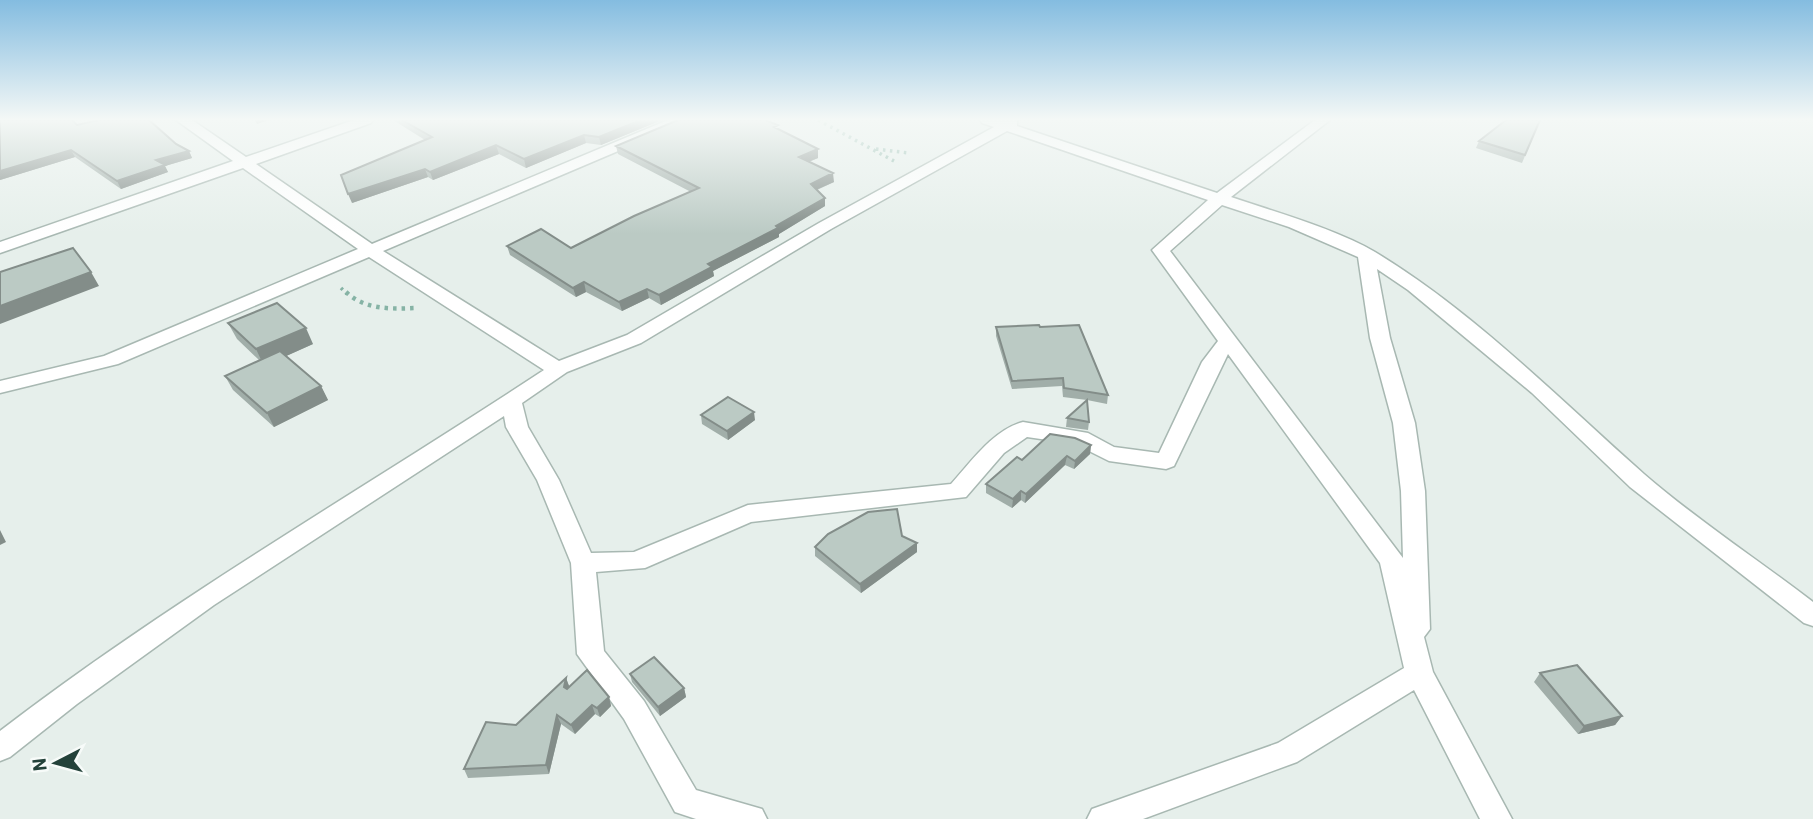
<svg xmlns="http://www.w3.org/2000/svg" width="1813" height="819" font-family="Barlow,sans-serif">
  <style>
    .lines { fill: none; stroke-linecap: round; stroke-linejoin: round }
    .minor-casing { stroke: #a8b8b2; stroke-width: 3 }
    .path-far1 { stroke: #86b3a5; stroke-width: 3.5; stroke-dasharray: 2.5 4.5; stroke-linecap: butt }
    .path { stroke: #86b3a5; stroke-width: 4.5; stroke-dasharray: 3.5 5; stroke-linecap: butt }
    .minor { fill: #fff; fill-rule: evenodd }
    .wall { fill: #a1aea9 }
    .shaded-wall { fill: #838d89 }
    .building { fill: #bbcac4; stroke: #838d89; stroke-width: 2 }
  </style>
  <rect width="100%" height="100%" fill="#e6efeb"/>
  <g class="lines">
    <defs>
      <path id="minor" d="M 176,120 L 192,120 L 246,157 L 354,120 L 373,120 L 371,123 L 256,164 L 372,244 L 668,120 L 686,120 L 684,123 L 383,251 L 559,361 L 627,335 L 819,223 L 994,127 L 982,123 L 980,120 L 1017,120 L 1017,126 L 1217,193 L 1315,120 L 1330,120 L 1231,197 C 1275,212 1336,229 1375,252 C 1474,312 1557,397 1644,474 C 1697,520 1757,559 1813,602 L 1813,626 L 1804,623 L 1630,487 L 1532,393 L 1408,290 L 1377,269 L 1390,338 L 1415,423 L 1425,491 L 1430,629 L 1424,637 L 1433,672 L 1512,819 L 1480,819 L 1414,690 L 1297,762 L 1143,819 L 1087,819 L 1092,809 L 1278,743 L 1404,668 L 1380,563 L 1228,354 L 1174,466 L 1166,469 L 1109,461 L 1075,444 L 1027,437 L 1004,453 L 966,497 L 751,522 L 645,568 L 596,572 L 604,651 L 644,701 L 696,790 L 762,809 L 767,819 L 696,819 L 675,812 L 624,719 L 577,654 L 571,563 L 537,480 L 506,427 L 504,416 L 214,605 L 77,704 L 10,757 L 0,761 L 0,731 C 173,598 362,490 544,370 L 369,257 L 118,364 L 0,393 L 0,381 L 104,356 L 358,249 L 243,168 L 0,253 L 0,242 L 233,161 ZM 1007,131 L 1208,200 L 1152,250 L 1218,341 L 1202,362 L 1159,453 L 1114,447 L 1088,433 L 1023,422 C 993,430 971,462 951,484 L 748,505 L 634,552 L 591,553 L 559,480 L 528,427 L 522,403 L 567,372 L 641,343 L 831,229 ZM 1222,205 L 1289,227 L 1358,257 L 1370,338 L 1393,423 L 1401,491 L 1403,558 L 1170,251 Z"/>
    </defs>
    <use href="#minor" class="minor-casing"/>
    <path class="path-far1" d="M 818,120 L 894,161
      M 876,149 L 909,153
      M 341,288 L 347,294"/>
    <path class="path" d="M 346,292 C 365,310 391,309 416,308"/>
    <use href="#minor" class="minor"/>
  </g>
  <path class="wall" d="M 0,120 L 77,125 L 176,144 L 189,151 L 192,158 L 165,166 L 168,172 L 121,189 L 75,157 L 0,180 Z
    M 393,120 L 662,120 L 601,145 L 586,143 L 526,168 L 499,154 L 433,180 L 428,177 L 352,203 L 425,140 Z
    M 1540,120 L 1522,163 L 1476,148 L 1479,141 Z
    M 779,129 L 818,158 L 809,162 L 834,182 L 817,190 L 825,198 L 825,206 L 779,234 L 779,237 L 713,271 L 714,276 L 661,305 L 649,298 L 622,311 L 586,292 L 576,297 L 510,255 L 507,246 L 571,248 L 691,192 L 618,154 L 616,146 Z
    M 228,323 L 313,344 L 286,356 L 321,386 L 328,400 L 274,427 L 233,390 L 225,376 L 259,360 L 237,339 Z
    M 996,327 L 1040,327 L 1108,395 L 1107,404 L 1087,400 L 1089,422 L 1088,430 L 1066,427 L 1067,418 L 1087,400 L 1063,397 L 1062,386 L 1012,389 L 996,336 Z
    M 701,415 L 755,420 L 728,440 L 702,424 Z
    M 1091,445 L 1090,454 L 1074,469 L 1065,465 L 1025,503 L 1021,500 L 1012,508 L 986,493 L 986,484 L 1022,460 Z
    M 917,543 L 917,552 L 861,593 L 815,556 L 815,547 Z
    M 1540,673 L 1622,716 L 1615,725 L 1578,734 L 1534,682 Z
    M 630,674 L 684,688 L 686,697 L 660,716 L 632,682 Z
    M 566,678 L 569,686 L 609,697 L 611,706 L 600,717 L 595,714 L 575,734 L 561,724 L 549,774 L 468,778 L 464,769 L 516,725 Z"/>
  <path class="shaded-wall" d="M 255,120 L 269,120 L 257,124 Z
    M 641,120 L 662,120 L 601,145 L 599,137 Z
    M 584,135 L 586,143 L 526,168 L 524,159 Z
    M 496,145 L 499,154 L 433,180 L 430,172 Z
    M 818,149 L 818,158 L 800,165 L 799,157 Z
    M 71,150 L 75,157 L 0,180 L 0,171 Z
    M 189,151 L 192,158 L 165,166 L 168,172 L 121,189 L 117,181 L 156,160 Z
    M 425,169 L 428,177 L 352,203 L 348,194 Z
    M 833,173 L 834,182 L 811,192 L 811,184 Z
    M 825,198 L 825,206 L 779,234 L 779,237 L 713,271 L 714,276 L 661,305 L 659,295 L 708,264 L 776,226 Z
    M 91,272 L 99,286 L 0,324 L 0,306 Z
    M 584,282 L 586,292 L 576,297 L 573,288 Z
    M 647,289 L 649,298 L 622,311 L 619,302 Z
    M 306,328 L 313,344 L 264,366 L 256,349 Z
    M 321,386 L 328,400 L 274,427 L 267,413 Z
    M 754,412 L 755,420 L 728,440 L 727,431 Z
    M 1091,445 L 1090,454 L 1074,469 L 1075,461 Z
    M 1067,456 L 1065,465 L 1025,503 L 1026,494 Z
    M 1021,491 L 1021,500 L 1012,508 L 1013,499 Z
    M 0,530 L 6,542 L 0,545 Z
    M 917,543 L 917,552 L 861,593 L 860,584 Z
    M 566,678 L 569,686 L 567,696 L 564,687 Z
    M 684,688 L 686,697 L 660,716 L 658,707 Z
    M 609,697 L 611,706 L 600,717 L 597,708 Z
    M 592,705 L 595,714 L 575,734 L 571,725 Z
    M 557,715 L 561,724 L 549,774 L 546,765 Z
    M 1622,716 L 1615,725 L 1578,734 L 1584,726 Z"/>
  <path class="building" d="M 0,120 L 72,120 L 77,125 L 99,120 L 149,120 L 176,144 L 189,151 L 156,160 L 165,165 L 117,181 L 71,150 L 0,171 Z
    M 402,120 L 641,120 L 599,137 L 584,135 L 524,159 L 496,145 L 430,172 L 425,169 L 348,194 L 341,175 L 432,137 Z
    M 678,120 L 765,120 L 778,125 L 774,127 L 818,149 L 799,157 L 833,173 L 811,184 L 825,198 L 776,226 L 778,228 L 708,264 L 712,267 L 659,295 L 647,289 L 619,302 L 584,282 L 573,288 L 507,246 L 541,229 L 571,248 L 634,216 L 699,188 L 616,146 Z
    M 1506,120 L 1540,120 L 1525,155 L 1479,141 Z
    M 73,248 L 91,272 L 0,306 L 0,272 Z
    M 277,303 L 306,328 L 256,349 L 228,323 Z
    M 1039,325 L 1040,327 L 1079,325 L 1108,395 L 1064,388 L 1063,378 L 1012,381 L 996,327 Z
    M 280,351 L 321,386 L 267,413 L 225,376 Z
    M 728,397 L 754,412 L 727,431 L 701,415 Z
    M 1087,400 L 1089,422 L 1067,418 Z
    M 1050,434 L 1075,438 L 1091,445 L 1075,461 L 1067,456 L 1026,494 L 1021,491 L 1013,499 L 986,484 L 1017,457 L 1022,460 Z
    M 897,509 L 902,536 L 917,543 L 860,584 L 815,547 L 828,534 L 868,512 Z
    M 654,657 L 684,688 L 658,707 L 630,674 Z
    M 1577,665 L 1622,716 L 1584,726 L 1540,673 Z
    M 587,670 L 609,697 L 597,708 L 592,705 L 571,725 L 557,715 L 546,765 L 464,769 L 486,722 L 516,725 L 566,678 L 564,687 L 567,689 Z"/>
  <linearGradient id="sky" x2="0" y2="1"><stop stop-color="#84bce0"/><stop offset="0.51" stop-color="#f4f8f6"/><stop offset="1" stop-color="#f4f8f6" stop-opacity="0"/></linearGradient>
  <rect width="1813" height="234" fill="url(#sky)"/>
  <g transform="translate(56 763) rotate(264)" stroke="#f7fbf9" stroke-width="5" paint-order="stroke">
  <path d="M0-5L12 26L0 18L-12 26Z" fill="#24423a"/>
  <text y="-10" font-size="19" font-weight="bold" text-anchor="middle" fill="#24423a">N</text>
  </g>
</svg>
